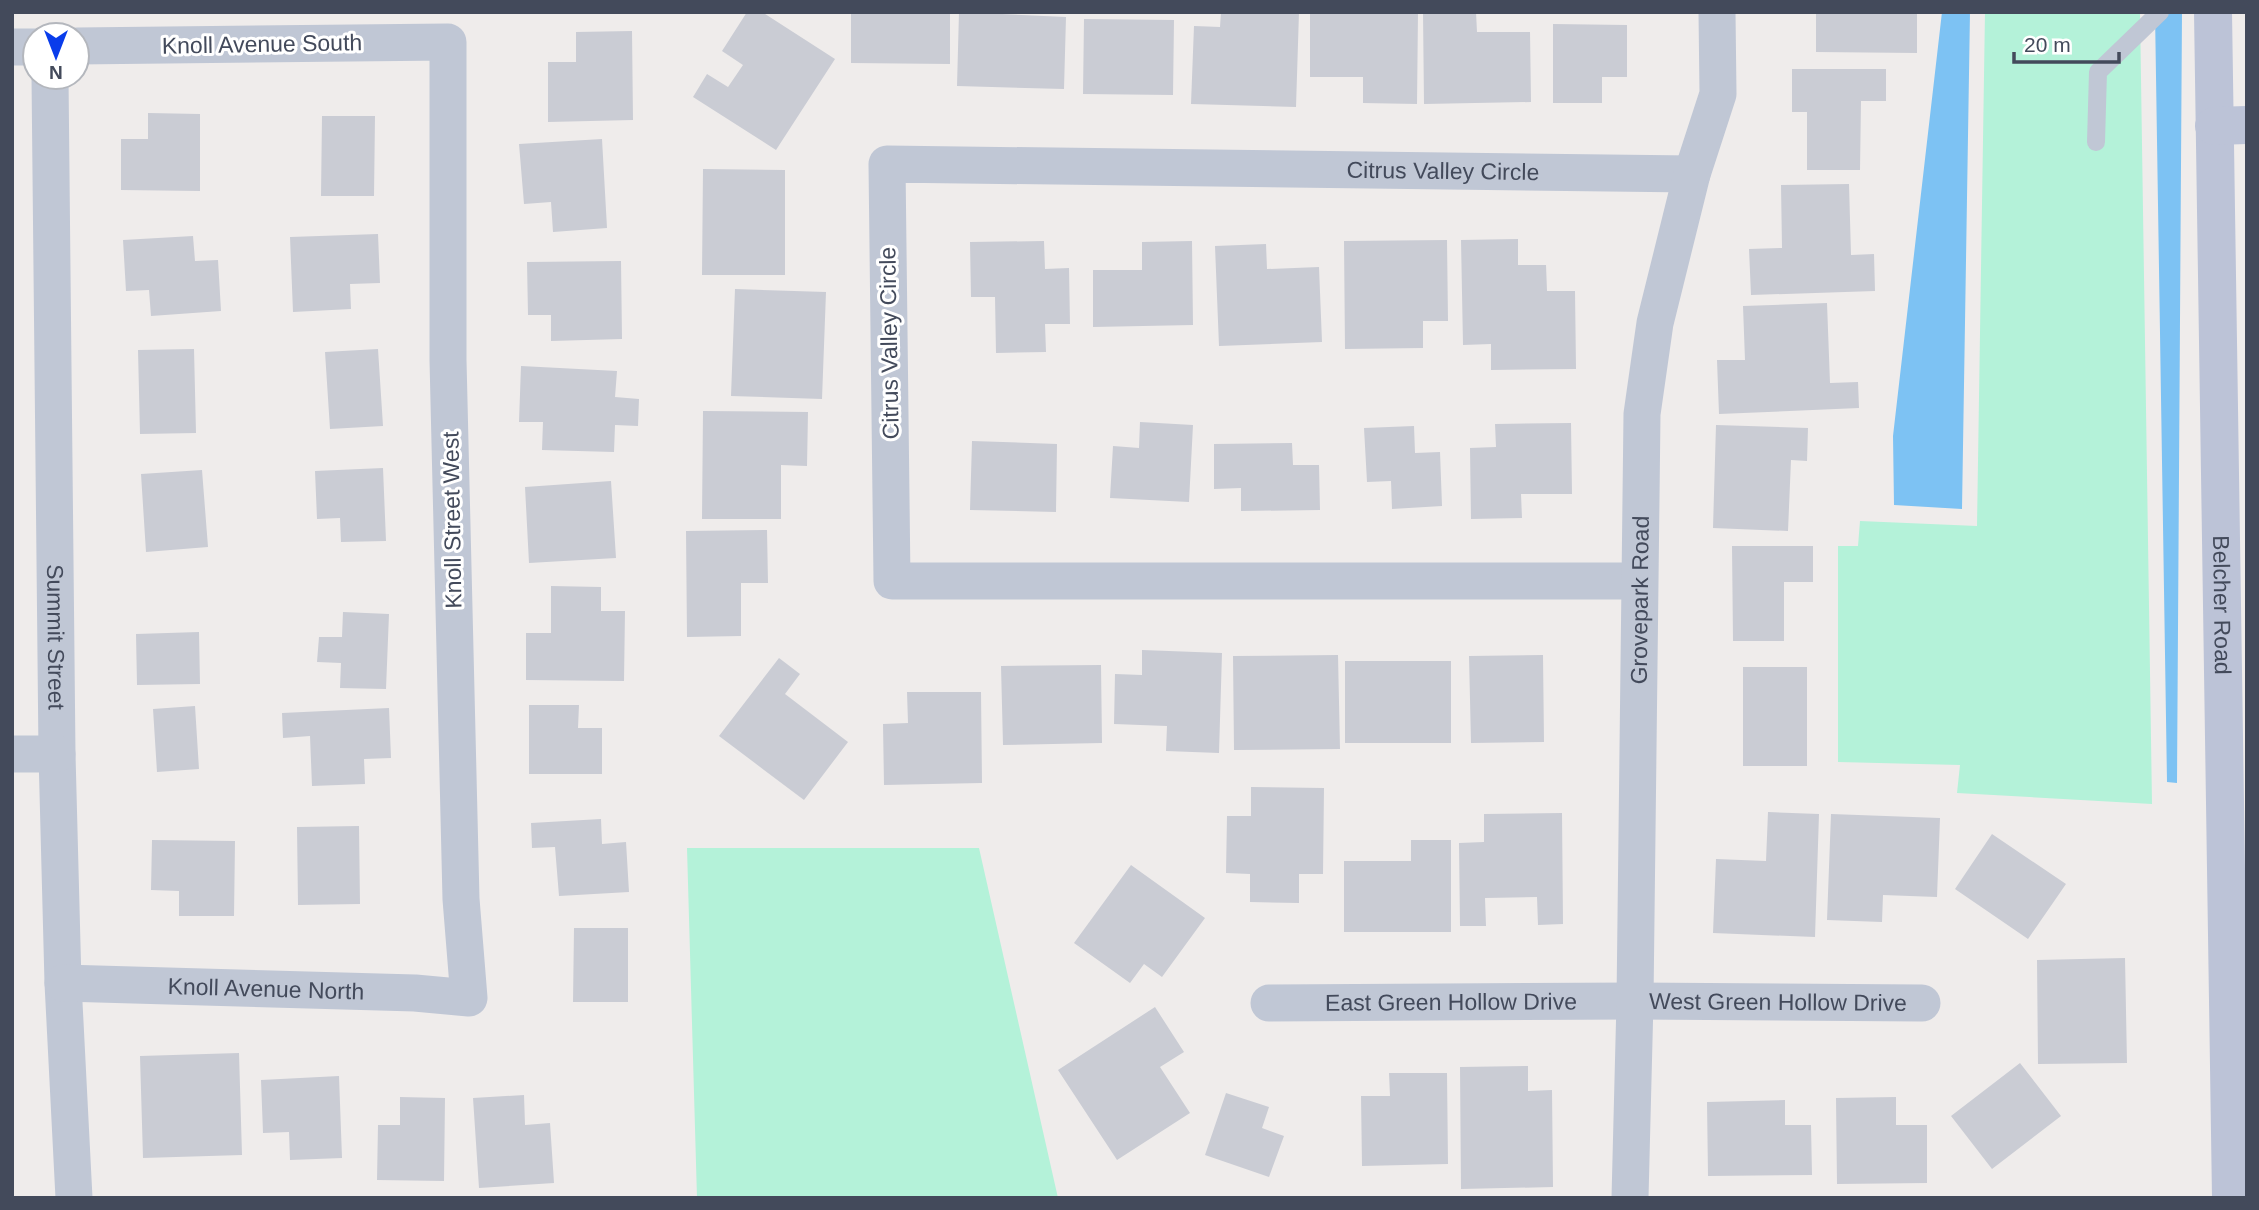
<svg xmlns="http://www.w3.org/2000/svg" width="2259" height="1210" font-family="Arial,sans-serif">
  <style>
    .green { fill: #b4f2d9 }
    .water { fill: #7dc2f3 }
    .building { fill: #caccd4 }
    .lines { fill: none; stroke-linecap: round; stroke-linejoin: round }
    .lane { stroke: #c0c7d5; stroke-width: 18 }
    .street { stroke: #c0c7d5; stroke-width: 37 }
    .secondary { stroke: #bcc3d7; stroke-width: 38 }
    .labels { text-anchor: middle; stroke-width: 6; stroke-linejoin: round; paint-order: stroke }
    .street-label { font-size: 23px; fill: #434a5b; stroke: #fff }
  </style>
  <rect width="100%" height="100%" fill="#efeceb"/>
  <path class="green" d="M 1985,12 L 2140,12 L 2152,804 L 1957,793 L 1960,765 L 1838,762 L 1838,546 L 1858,546 L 1860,521 L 1977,526 Z
    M 687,848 L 979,848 L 1058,1198 L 697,1198 Z"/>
  <path class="water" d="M 1942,12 L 1970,12 L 1962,509 L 1894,505 L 1893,436 Z
    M 2155,12 L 2182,12 L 2177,783 L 2167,782 Z"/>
  <path class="building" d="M 747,12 L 762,12 L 835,59 L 776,150 L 693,97 L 707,74 L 728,87 L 743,65 L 722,51 Z
    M 851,12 L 950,12 L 950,64 L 851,63 Z
    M 959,12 L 1066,17 L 1064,89 L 957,86 Z
    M 1221,12 L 1299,12 L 1296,107 L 1191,104 L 1194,26 L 1220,27 Z
    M 1310,12 L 1418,12 L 1417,104 L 1363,103 L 1363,77 L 1310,77 Z
    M 1423,12 L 1476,12 L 1477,32 L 1530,32 L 1531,102 L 1424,104 Z
    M 1816,12 L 1917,12 L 1917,53 L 1816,52 Z
    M 1084,19 L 1174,20 L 1173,95 L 1083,94 Z
    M 1553,24 L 1627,25 L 1627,77 L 1602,77 L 1602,103 L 1553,103 Z
    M 632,31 L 633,120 L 548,122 L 548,62 L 576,62 L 576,32 Z
    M 1792,69 L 1886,69 L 1886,101 L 1861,101 L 1860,170 L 1807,170 L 1807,112 L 1792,112 Z
    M 148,113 L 200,114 L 200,191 L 121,190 L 121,139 L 148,139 Z
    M 322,116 L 375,116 L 374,196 L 321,196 Z
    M 602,139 L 607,228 L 553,232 L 551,202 L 524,204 L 519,144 Z
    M 703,169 L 785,170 L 785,275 L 702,275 Z
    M 1849,184 L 1851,255 L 1874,254 L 1875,291 L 1751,295 L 1749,249 L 1782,248 L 1781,185 Z
    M 378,234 L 380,283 L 350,284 L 351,309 L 293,312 L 290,237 Z
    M 193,236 L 195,261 L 218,260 L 221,311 L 151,316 L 149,290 L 126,291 L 123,240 Z
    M 1518,239 L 1518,265 L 1546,265 L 1547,291 L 1575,291 L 1576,369 L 1491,370 L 1491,344 L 1463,345 L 1461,240 Z
    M 1447,240 L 1448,321 L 1423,321 L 1423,348 L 1345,349 L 1344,241 Z
    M 1044,241 L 1045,269 L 1069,268 L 1070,324 L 1045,324 L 1046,352 L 996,353 L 995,297 L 971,297 L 970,242 Z
    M 1192,241 L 1193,325 L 1093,327 L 1093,270 L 1142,270 L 1142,242 Z
    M 1266,244 L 1267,269 L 1319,267 L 1322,342 L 1219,346 L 1215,246 Z
    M 621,261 L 622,339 L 551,341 L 551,315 L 528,315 L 527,262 Z
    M 735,289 L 826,292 L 822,399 L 731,396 Z
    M 1827,303 L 1830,383 L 1858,382 L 1859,408 L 1719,414 L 1717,360 L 1745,360 L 1743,306 Z
    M 194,349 L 196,433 L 140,434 L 138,350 Z
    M 378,349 L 383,426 L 330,429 L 325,352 Z
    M 521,366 L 617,371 L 615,397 L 639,399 L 638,426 L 615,425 L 614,452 L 542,450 L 543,422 L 519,422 Z
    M 703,411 L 808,412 L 807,466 L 781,465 L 781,519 L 702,519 Z
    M 1140,422 L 1193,425 L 1189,502 L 1110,498 L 1113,446 L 1139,448 Z
    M 1571,423 L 1572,494 L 1521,494 L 1522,518 L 1471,519 L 1470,448 L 1496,447 L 1495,424 Z
    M 1716,425 L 1808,428 L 1807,461 L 1791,460 L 1788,531 L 1713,528 Z
    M 1414,426 L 1415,453 L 1440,452 L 1442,506 L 1392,509 L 1391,481 L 1367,482 L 1364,428 Z
    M 972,441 L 1057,444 L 1056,512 L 970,510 Z
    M 1292,443 L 1293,465 L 1319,465 L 1320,510 L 1241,511 L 1241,488 L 1214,489 L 1214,444 Z
    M 383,468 L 386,541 L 341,542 L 340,518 L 317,519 L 315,471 Z
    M 202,470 L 208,547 L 146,552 L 141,474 Z
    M 611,481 L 616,558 L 529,563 L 525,487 Z
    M 767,530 L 768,583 L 741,583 L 741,636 L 687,637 L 686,531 Z
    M 1732,546 L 1813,546 L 1813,582 L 1784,582 L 1784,641 L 1733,641 Z
    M 551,586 L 601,587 L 601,611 L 625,611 L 624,681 L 526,680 L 526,633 L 551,633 Z
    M 343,612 L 389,614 L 386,689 L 340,688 L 341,663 L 317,662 L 319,637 L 342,637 Z
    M 199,632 L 200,684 L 137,685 L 136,634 Z
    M 1142,650 L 1222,653 L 1219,753 L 1166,751 L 1167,726 L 1114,724 L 1115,674 L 1142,675 Z
    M 1338,655 L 1340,749 L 1234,750 L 1233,656 Z
    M 1543,655 L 1544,742 L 1471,743 L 1469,656 Z
    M 779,658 L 800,674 L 785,694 L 848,742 L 804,800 L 719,736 Z
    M 1345,661 L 1451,661 L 1451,743 L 1345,743 Z
    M 1101,665 L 1102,743 L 1003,745 L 1001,666 Z
    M 1743,667 L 1807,667 L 1807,766 L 1743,766 Z
    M 907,692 L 981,692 L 982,783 L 884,785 L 883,724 L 908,723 Z
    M 529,705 L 579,705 L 578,728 L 602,728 L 602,774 L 529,774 Z
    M 195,706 L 199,769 L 157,772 L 153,709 Z
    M 389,708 L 391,758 L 364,759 L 365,784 L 312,786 L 310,736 L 283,738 L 282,713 Z
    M 1251,787 L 1324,788 L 1323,874 L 1299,874 L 1299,903 L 1250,902 L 1250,874 L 1226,873 L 1227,816 L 1251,816 Z
    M 1768,812 L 1819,814 L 1815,937 L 1713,933 L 1716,859 L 1766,861 Z
    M 1562,813 L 1563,924 L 1538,925 L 1537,897 L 1485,898 L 1486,926 L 1460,926 L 1459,843 L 1484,842 L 1484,814 Z
    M 1831,814 L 1940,818 L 1937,897 L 1883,895 L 1882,922 L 1827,920 Z
    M 601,819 L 602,844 L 626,842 L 629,892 L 559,896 L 555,847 L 532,848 L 531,823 Z
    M 359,826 L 360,904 L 298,905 L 297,827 Z
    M 1992,834 L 2066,884 L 2028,939 L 1955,889 Z
    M 152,840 L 235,841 L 234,916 L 179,916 L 179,891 L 151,890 Z
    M 1411,840 L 1451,840 L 1451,932 L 1344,932 L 1344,861 L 1411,861 Z
    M 1131,865 L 1205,918 L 1162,977 L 1144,964 L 1130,983 L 1074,943 Z
    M 574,928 L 628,928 L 628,1002 L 573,1002 Z
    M 2125,958 L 2127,1063 L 2038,1064 L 2037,960 Z
    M 1155,1007 L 1184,1052 L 1160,1067 L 1190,1113 L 1117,1160 L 1058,1070 Z
    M 239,1053 L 242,1155 L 143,1158 L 140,1056 Z
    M 2020,1063 L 2061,1116 L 1992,1169 L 1951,1116 Z
    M 1528,1066 L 1528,1091 L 1552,1090 L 1553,1187 L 1461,1189 L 1460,1067 Z
    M 1389,1073 L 1447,1073 L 1448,1164 L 1362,1166 L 1361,1096 L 1390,1096 Z
    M 339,1076 L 342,1158 L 290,1160 L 289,1132 L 263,1133 L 261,1080 Z
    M 1226,1093 L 1269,1107 L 1262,1128 L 1284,1136 L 1269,1177 L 1205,1155 Z
    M 524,1095 L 525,1125 L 550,1123 L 554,1183 L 479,1188 L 473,1098 Z
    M 400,1097 L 445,1098 L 444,1181 L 377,1180 L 378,1125 L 400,1125 Z
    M 1896,1097 L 1896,1125 L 1927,1125 L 1927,1183 L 1837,1184 L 1836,1098 Z
    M 1785,1100 L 1785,1125 L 1811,1125 L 1812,1175 L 1708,1176 L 1707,1102 Z"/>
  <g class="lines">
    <path class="lane" d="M 2096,142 L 2098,72 L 2160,12"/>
    <g class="street">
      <path d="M 12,47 L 35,47"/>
      <path id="s1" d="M 50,77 L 57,754 L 63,983 L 74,1198"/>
      <path id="s2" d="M 1639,581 L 892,581 L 887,164 L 1692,174"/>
      <path d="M 12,754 L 57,754"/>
      <path id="s3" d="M 63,983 L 415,993 L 469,998 L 461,899 L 448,360 L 448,42 L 77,46"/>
      <path id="s4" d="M 1269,1003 L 1635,1001 L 1922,1003"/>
      <path id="s5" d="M 1630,1198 L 1635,1001 L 1642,414 L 1655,323 L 1692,174 L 1718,94 L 1717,12"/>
    </g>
    <g class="secondary">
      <path id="s6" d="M 2213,12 L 2231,1198"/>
      <path d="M 2214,126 L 2247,125"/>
    </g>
  </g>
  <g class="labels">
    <g class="street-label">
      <text transform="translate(262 44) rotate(-1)" y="8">Knoll Avenue South</text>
      <text dy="8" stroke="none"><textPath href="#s2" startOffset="1720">Citrus Valley Circle</textPath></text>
      <text transform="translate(889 343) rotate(-91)" y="8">Citrus Valley Circle</text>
      <text transform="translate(452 520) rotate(-91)" y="8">Knoll Street West</text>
      <text dy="8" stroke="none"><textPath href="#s5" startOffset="598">Grovepark Road</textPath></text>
      <text dy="8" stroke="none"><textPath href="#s6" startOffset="593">Belcher Road</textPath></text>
      <text dy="8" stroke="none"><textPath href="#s1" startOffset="560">Summit Street</textPath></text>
      <text dy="8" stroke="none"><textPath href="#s3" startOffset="203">Knoll Avenue North</textPath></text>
      <text dy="8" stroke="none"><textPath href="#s4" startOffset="182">East Green Hollow Drive</textPath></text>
      <text dy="8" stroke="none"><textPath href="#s4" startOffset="509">West Green Hollow Drive</textPath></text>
    </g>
  </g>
  <rect width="2259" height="1210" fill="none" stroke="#434a5b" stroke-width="28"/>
  <g transform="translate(56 56) rotate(180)"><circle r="33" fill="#ffffff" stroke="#b4b7bd" stroke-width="2"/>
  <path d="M0-5L12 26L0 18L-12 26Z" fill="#093ceb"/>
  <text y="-10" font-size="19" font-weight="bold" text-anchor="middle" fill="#434a5b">N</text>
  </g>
  <path d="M2014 52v10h105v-10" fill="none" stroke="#434a5b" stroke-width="3.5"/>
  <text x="2024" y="52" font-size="21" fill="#434a5b" stroke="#ffffff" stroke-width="5" paint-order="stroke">20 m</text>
</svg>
